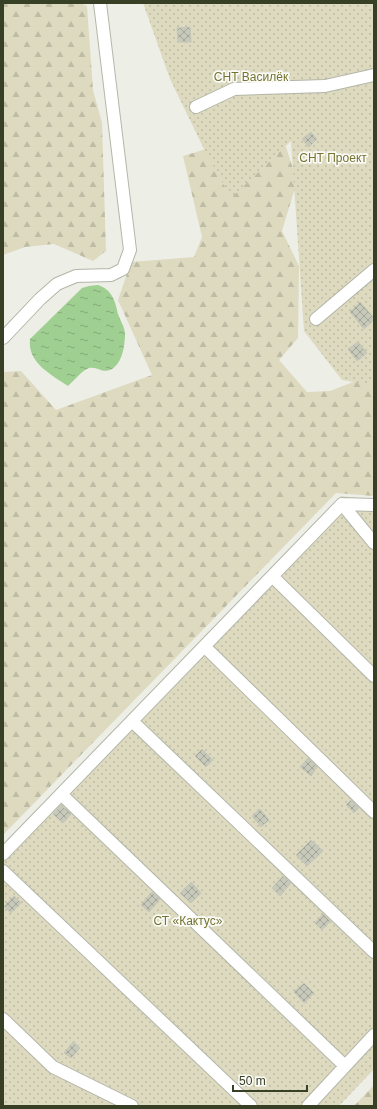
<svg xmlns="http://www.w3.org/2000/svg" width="377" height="1109" font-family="Helvetica,sans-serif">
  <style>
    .forest { fill: url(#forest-firs) }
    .park { fill: url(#park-dots) }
    .water { fill: url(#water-ripples) }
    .building { fill: url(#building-cross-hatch); stroke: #c5c7b8 }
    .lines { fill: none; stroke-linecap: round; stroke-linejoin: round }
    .minor-casing { stroke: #b3b6a8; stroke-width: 14 }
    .minor { stroke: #fff; stroke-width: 12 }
    .labels { text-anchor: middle; stroke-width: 3.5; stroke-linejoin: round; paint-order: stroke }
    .park-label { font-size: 12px; fill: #757431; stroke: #fafaf6 }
  </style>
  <defs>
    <pattern id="forest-firs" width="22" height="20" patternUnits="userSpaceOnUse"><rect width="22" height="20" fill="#dedac0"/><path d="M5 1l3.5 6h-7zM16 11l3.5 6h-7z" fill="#bfbca5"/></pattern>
    <pattern id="park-dots" width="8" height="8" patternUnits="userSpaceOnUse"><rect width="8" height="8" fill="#dedac0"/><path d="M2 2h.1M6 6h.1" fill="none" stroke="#bfbca5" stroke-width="1.8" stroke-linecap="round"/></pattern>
    <pattern id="water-ripples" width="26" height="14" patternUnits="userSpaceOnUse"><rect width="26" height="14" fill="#a0d091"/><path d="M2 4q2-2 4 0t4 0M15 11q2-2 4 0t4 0" fill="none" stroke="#83aa76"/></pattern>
    <pattern id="building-cross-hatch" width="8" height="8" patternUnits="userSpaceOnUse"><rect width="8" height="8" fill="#c7c9bb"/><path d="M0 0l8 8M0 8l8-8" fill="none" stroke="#a2a598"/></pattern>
  </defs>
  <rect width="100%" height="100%" fill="#edeee6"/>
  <path class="forest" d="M 3,3 L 81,3 L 87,6 L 93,90 L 102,123 L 106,251 L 93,261 L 54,244 L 25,247 L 3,255 Z
    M 285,144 L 297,181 L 282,231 L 299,266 L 298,338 L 279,360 L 307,392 L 330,391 L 374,374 L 374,496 L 336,493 L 3,835 L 3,372 L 21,371 L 56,410 L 152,375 L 118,300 L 131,262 L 194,257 L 202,237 L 183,156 L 206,149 Z
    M 374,1085 L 374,1106 L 354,1106 Z"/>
  <path class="park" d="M 143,3 L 374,3 L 374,385 L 342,380 L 304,331 L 291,141 L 231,198 L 203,147 L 170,79 Z
    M 341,496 L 374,500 L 374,1069 L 339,1106 L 3,1106 L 3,845 Z"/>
  <path class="water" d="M 98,285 C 112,290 115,300 118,314 C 120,320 125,328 125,334 C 125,346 122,365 110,370 C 102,373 97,366 89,368 C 82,370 74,381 68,386 C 52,375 27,363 30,339 L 82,288 L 89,286 Z"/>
  <path class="building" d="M 190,27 L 191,42 L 178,42 L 177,28 Z
    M 311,132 L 317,139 L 309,147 L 302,139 Z
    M 360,302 L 374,318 L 374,320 L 364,329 L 350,312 Z
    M 358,342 L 367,353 L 357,361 L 348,349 Z
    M 202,749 L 213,760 L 206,767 L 195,756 Z
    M 308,758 L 317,767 L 311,776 L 300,767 Z
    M 351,800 L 359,808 L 354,813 L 346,805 Z
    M 61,805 L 71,814 L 63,823 L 53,814 Z
    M 260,809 L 269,820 L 261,827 L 252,816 Z
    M 311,840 L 323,851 L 307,866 L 296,855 Z
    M 283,876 L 291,883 L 280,896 L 272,888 Z
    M 191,882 L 201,893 L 191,903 L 180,893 Z
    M 152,892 L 160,899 L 149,912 L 141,905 Z
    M 14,896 L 21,903 L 11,913 L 4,906 Z
    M 323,914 L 330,921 L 322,930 L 315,923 Z
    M 304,983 L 314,993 L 304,1003 L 294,992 Z
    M 73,1042 L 80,1048 L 71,1058 L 64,1053 Z"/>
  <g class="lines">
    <defs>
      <path id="minor" d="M 196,107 L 234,89 L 325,86 L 374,75
        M 316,319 L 374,270
        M 3,338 L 40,299 L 57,284 L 76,276 L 111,275 L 123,269 L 130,250 L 100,3
        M 342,504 L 374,543
        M 273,577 L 374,676
        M 205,647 L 374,812
        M 132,721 L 374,952
        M 61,794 L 345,1066
        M 3,854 L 342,504 L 374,505
        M 3,871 L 251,1106
        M 3,1019 L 53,1067 L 132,1106
        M 308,1106 L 374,1035"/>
    </defs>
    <use href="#minor" class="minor-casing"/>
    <use href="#minor" class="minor"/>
  </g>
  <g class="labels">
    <g class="park-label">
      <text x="251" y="81">СНТ Василёк</text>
      <text x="333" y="162">СНТ Проект</text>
      <text x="188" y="925">СТ «Кактус»</text>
    </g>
  </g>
  <rect width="377" height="1109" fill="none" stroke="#373f25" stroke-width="8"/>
  <path d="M233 1085v6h74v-6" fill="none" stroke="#373f25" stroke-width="2"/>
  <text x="239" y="1085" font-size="12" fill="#373f25" stroke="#fafaf6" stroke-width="3" paint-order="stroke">50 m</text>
</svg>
